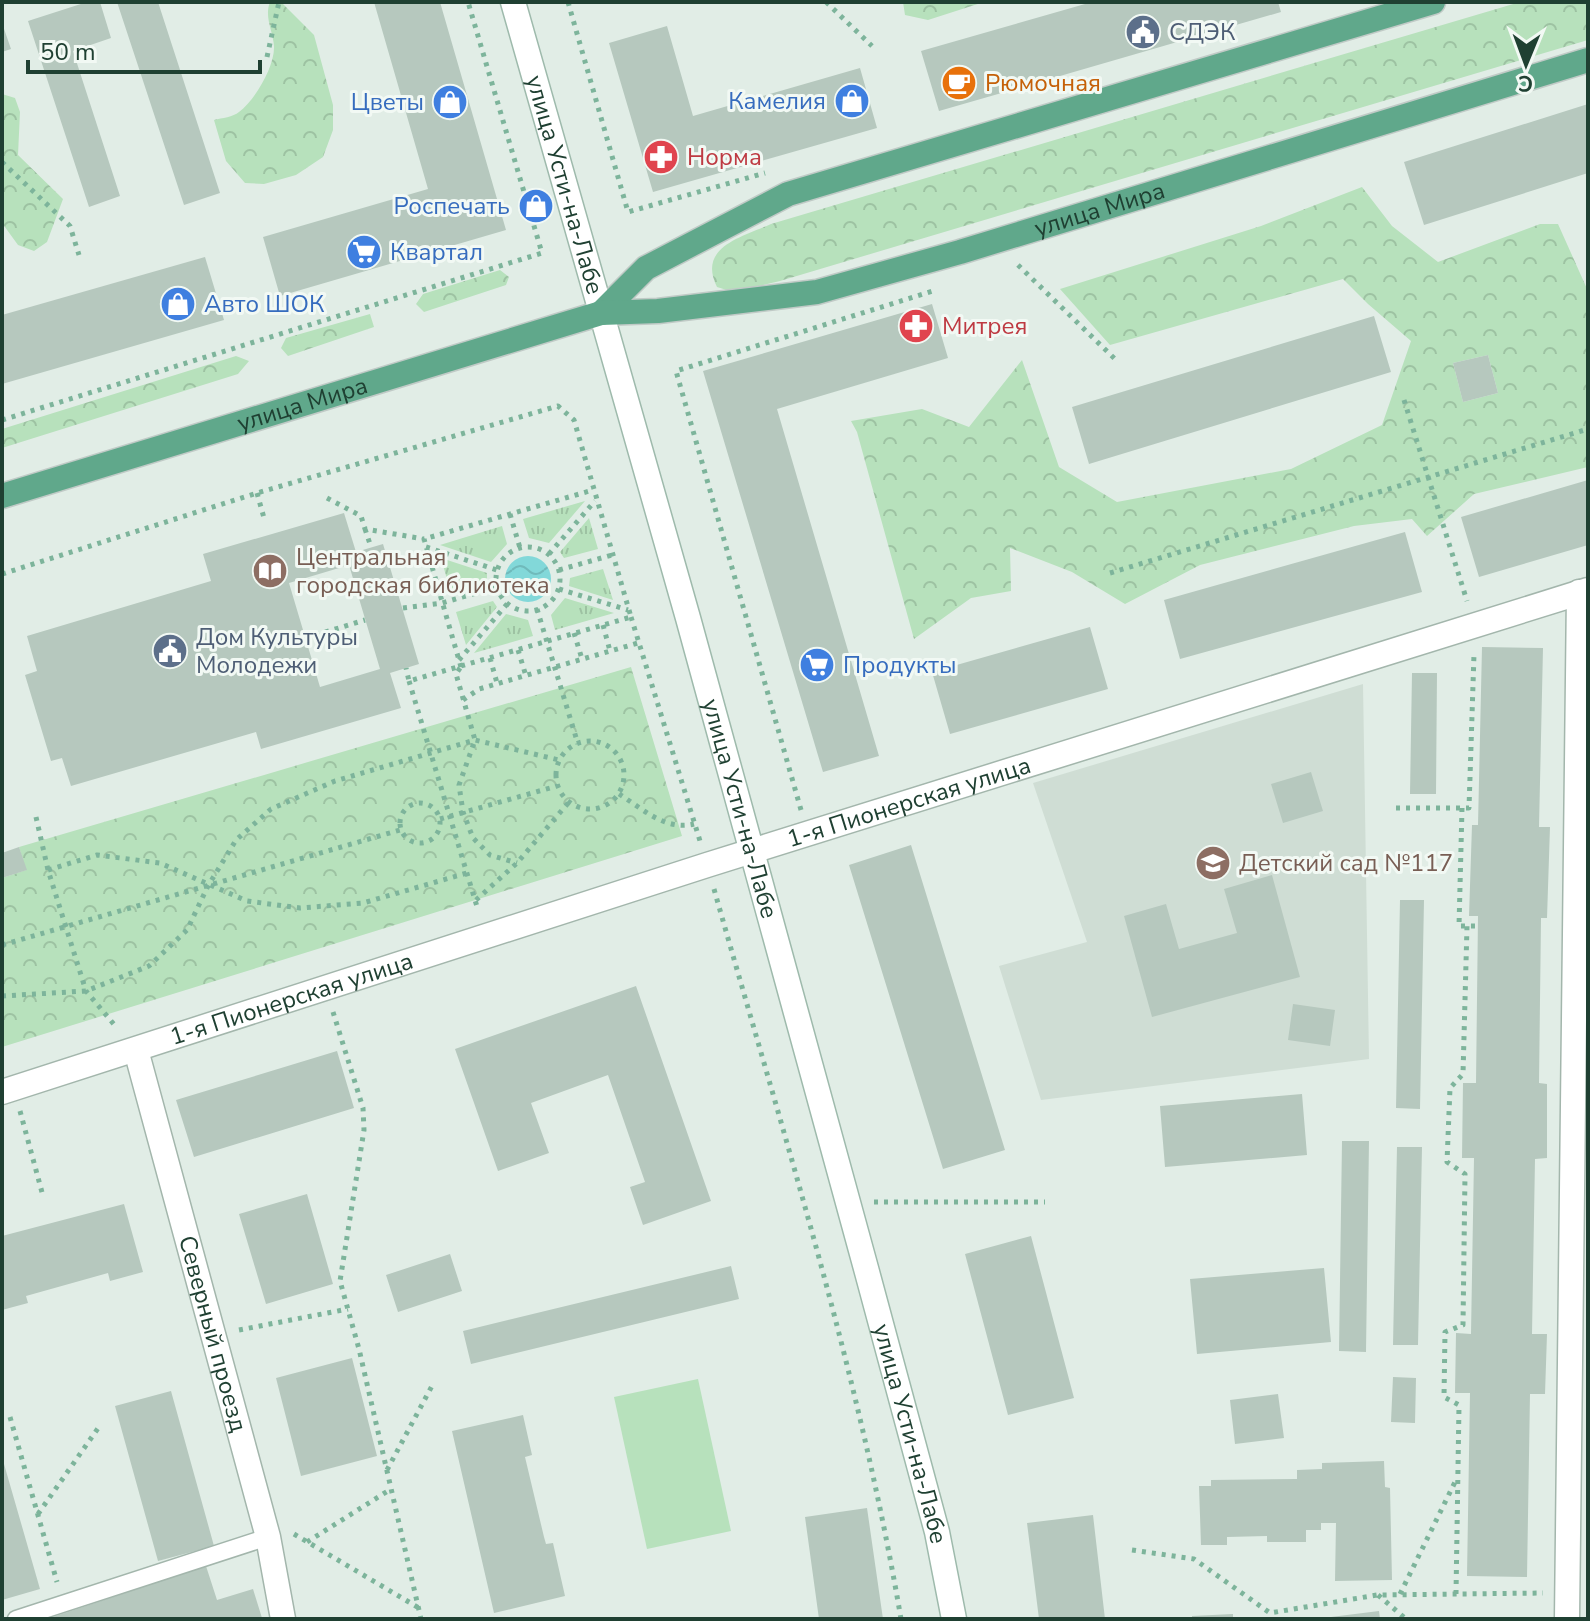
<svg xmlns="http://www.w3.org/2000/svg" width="1590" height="1621" font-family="'Nunito Sans',sans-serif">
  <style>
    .built { fill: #cfddd4 }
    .grass { fill: url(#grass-tufts) }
    .forest { fill: url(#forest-crowns); fill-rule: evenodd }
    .pitch { fill: #b7e1bc }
    .water { fill: url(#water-waves) }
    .building { fill: #b6c8be; fill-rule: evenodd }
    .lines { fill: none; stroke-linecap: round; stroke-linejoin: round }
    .lane-casing { stroke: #a3b6ac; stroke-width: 19 }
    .street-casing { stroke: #a3b6ac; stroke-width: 27 }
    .secondary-casing { stroke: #9ebaac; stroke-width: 27 }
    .primary-casing { stroke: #c0cac6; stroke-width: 27 }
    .path { stroke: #7db49b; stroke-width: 5; stroke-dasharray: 4 6; stroke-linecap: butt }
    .lane { stroke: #fff; stroke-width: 16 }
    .street { stroke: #fff; stroke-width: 24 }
    .secondary { stroke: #fff; stroke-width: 24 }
    .primary { stroke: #60a88b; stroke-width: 24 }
    .labels { text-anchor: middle; stroke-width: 6; stroke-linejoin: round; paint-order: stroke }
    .service-label { font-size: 24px; fill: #4e5e75; stroke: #f2f9f4; text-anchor: start }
    .food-label { font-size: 24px; fill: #c56008; stroke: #f2f9f4; text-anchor: start }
    .shop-label { font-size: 24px; fill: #366cbe; stroke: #f2f9f4; text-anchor: end }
    .health-label { font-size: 24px; fill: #be3a42; stroke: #f2f9f4; text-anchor: start }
    .street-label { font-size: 24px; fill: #1f4032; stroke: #f2f9f4 }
    .education-label { font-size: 24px; fill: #785e54; stroke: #f2f9f4; text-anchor: start }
  </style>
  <defs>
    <pattern id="grass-tufts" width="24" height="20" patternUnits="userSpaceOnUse" patternTransform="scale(2)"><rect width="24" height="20" fill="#b7e1bc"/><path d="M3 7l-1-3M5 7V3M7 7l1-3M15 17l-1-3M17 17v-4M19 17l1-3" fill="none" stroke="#9dc2a2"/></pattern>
    <pattern id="forest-crowns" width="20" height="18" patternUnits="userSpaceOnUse" patternTransform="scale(2)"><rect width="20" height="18" fill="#b7e1bc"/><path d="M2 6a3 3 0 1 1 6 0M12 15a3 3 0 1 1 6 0" fill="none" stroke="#9dc2a2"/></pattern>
    <pattern id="water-waves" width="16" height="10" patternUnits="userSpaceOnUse" patternTransform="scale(2)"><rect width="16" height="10" fill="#82d8d9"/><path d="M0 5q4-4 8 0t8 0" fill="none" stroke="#70babb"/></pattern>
  </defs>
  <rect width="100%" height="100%" fill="#e1ede6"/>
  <path class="built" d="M 1363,684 L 1369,1059 L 1041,1100 L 999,966 L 1087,942 L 1033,783 Z"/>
  <path class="grass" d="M 585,501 L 549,543 L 529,538 L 523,519 Z
    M 589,518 L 598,549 L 564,558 L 560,552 Z
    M 502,526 L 507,544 L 491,562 L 440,545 Z
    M 441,558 L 487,573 L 487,579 L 450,590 Z
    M 603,569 L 613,600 L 569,586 L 570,578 Z
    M 565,598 L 614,613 L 555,630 L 551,615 Z
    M 493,601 L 497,607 L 466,645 L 456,612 Z
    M 506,614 L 528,620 L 533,636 L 474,653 Z"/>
  <path class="forest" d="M 270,2 L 281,2 L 314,35 L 333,105 L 333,130 L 323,157 L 296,175 L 264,184 L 245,183 L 226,161 L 214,120 C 222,118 233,117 239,112 C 255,100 275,66 274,46 C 273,31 264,17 270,2 Z
    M 903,2 L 984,2 L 928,20 L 905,15 Z
    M 1520,2 L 1588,2 L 1588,40 L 780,281 L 733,292 L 717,287 C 697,247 742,237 771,224 Z
    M 2,94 L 15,98 L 20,112 L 18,155 L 63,199 L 47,242 L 34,251 L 18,245 L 2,223 Z
    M 1362,187 L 1392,226 L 1438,262 L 1540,224 L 1558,224 L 1588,291 L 1588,467 L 1474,494 L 1427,536 L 1412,519 L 1354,526 L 1200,565 L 1125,604 L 1072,572 L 1010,548 L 1011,591 L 971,598 L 914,639 L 857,432 L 851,421 L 922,409 L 969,427 L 1022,360 L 1059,467 L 1117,502 L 1291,469 L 1382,425 L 1411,341 L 1368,304 L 1343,279 L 1110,345 L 1060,289 L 1261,226 ZM 1488,355 L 1498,393 L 1463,402 L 1453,363 Z
    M 500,270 L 509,277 L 506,285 L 424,312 L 416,304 L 423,294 Z
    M 370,314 L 374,327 L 288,356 L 281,348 L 286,338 Z
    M 236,356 L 249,361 L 238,374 L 2,448 L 2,429 Z
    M 631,667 L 682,836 L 2,1047 L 2,878 L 26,870 L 19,847 Z"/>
  <path class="pitch" d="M 698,1379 L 731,1531 L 647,1549 L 614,1397 Z"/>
  <path class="water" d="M505 579a23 23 0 1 1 46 0a23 23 0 1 1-46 0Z"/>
  <path class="building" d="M 87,2 L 100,2 L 111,38 L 73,51 L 120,196 L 89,207 L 28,21 Z
    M 117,2 L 158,2 L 220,193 L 184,205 Z
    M 374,2 L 440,2 L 506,230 L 280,296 L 263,237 L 428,189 Z
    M 1092,2 L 1278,2 L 1281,12 L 939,111 L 921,51 Z
    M 2,23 L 11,49 L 2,52 Z
    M 667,26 L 693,116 L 860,68 L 877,128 L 653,192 L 609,43 Z
    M 1588,104 L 1588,173 L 1424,225 L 1404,162 Z
    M 538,198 L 542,211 L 535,213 L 530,200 Z
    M 205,257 L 224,320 L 2,384 L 2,315 Z
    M 932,304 L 948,358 L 777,409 L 879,756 L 823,772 L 703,371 Z
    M 1374,316 L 1391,372 L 1089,464 L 1072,407 Z
    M 1488,355 L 1498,393 L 1463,402 L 1453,363 Z
    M 1588,480 L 1588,545 L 1479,577 L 1461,517 Z
    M 344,513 L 356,552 L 383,544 L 419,664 L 390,673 L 401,708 L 261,749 L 256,732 L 71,786 L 62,758 L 51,761 L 25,675 L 37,671 L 27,636 L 211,581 L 203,554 ZM 349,565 L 380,669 L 320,687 L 289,583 Z
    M 1405,532 L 1422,592 L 1180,659 L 1164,600 Z
    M 1090,627 L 1108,689 L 950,734 L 932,672 Z
    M 1482,647 L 1543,648 L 1539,827 L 1550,827 L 1547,918 L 1541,918 L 1539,1083 L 1547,1084 L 1547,1158 L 1535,1159 L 1532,1334 L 1547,1334 L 1545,1394 L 1530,1394 L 1527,1577 L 1467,1576 L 1470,1393 L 1455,1393 L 1456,1333 L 1471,1334 L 1474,1158 L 1462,1158 L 1463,1083 L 1476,1083 L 1478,916 L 1469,916 L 1472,825 L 1478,825 Z
    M 1412,673 L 1437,673 L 1436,794 L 1410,794 Z
    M 1311,772 L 1323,811 L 1283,823 L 1271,784 Z
    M 911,845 L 1005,1150 L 943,1169 L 849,865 Z
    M 19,847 L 27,870 L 2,878 L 2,853 Z
    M 1272,875 L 1300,977 L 1152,1017 L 1124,916 L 1166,904 L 1179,949 L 1237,933 L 1224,889 Z
    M 1400,900 L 1424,900 L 1420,1109 L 1396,1108 Z
    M 636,986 L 711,1201 L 643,1225 L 630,1187 L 645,1182 L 608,1075 L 531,1103 L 549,1153 L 498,1171 L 455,1049 Z
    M 1293,1004 L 1335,1010 L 1330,1046 L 1288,1040 Z
    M 337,1051 L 354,1108 L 194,1157 L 176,1100 Z
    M 1302,1094 L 1307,1155 L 1165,1167 L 1160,1106 Z
    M 1342,1141 L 1369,1141 L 1366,1352 L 1339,1351 Z
    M 1397,1147 L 1422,1147 L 1418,1345 L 1393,1345 Z
    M 307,1194 L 333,1284 L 266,1304 L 239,1214 Z
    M 124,1204 L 143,1272 L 110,1281 L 108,1273 L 26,1296 L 28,1303 L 2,1310 L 2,1236 Z
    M 1031,1236 L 1074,1398 L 1008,1415 L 965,1254 Z
    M 450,1254 L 462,1291 L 398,1312 L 386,1275 Z
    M 731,1266 L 739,1299 L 471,1364 L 463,1331 Z
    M 1324,1268 L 1331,1342 L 1197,1354 L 1190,1279 Z
    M 352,1358 L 377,1456 L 301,1476 L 276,1378 Z
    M 1393,1377 L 1416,1378 L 1415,1423 L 1391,1422 Z
    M 171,1391 L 214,1546 L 158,1561 L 115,1406 Z
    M 1278,1394 L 1284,1438 L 1235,1444 L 1230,1400 Z
    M 523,1415 L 532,1455 L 525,1457 L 544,1537 L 546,1544 L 553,1543 L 565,1596 L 494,1613 L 452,1431 Z
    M 2,1457 L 40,1589 L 2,1600 Z
    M 1384,1461 L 1385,1487 L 1390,1488 L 1392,1580 L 1335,1581 L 1336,1523 L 1321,1523 L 1321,1530 L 1306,1530 L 1306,1542 L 1267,1542 L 1267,1536 L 1227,1537 L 1227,1545 L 1201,1545 L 1199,1486 L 1211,1486 L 1211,1480 L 1297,1479 L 1297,1470 L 1322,1469 L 1322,1463 Z
    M 867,1508 L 883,1619 L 819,1619 L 805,1517 Z
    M 1093,1515 L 1105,1619 L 1039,1619 L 1027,1523 Z
    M 206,1566 L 217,1600 L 253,1589 L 262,1618 L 47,1619 Z
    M 1379,1611 L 1380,1619 L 1331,1619 L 1331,1617 Z
    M 1233,1614 L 1233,1619 L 1192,1619 L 1192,1616 Z"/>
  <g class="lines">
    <defs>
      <path id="lane" d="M 16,1619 L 268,1537"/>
      <g id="street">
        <path id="s1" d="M 136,1050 L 268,1537 L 283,1619"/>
        <path id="s2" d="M 2,1092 L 707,865 L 1588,590"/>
        <path d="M 1567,1619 L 1579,592"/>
      </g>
      <g id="secondary">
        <path id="s3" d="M 513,2 L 688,618 L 867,1272 L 937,1532 L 954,1619"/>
      </g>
      <g id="primary">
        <path d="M 601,313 L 646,268 L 788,194 L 1433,2"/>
        <path id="s4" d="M 2,496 L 601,313 L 658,311 L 817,292 L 960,252 L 1588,60"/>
      </g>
    </defs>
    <use href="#lane" class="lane-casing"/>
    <use href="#street" class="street-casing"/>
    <use href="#secondary" class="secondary-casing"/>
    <use href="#primary" class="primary-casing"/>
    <path class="path" d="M 568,2 L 628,212 L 765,173
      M 826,2 L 872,46
      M 267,57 L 279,2
      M 2,162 L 70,226 L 79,255
      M 1018,265 L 1116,360
      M 1404,400 L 1467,601
      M 2,420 L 542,253 L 468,2
      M 257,493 L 264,518
      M 327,498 L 361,516 L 365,529 L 424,539
      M 510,514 L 520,548
      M 365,529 L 371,547
      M 426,547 L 497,570
      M496 579a32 32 0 1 1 64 0a32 32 0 1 1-64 0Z
      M 549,554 L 595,501
      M 559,570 L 612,555
      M 1110,573 L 1588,429
      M 2,574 L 257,493 L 558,406 L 574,420 L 631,617 L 409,681 L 406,668
      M 559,589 L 628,610
      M 403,608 L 442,603 L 497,587
      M 537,609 L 578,744
      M 631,617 L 700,841
      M 603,625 L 610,651
      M 574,633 L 582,659
      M 306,638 L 365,620
      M 518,650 L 526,676
      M 490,658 L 497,683
      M 459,660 L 508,603
      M 461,667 L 424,539 L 593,490
      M 460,668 L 456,674 L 475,740 L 459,785 L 463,812 L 473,838 L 490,855 L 517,863
      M 409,681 L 478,910
      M 463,700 L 479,689 L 638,643
      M556 775a34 34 0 1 1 68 0a34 34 0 1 1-68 0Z
      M 619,794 C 643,809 665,831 694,824
      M400 823a20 20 0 1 1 40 0a20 20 0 1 1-40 0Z
      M 1396,808 L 1469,808 L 1474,654
      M 1462,808 L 1459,926 L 1478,926
      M 801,810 L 676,371 L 933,291
      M 36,817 L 48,870 L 86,991 L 117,1028
      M 440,819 L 557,786
      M 48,870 L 97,855 L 160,863 L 247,901 L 300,908 L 363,903 L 467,873
      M 714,889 C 782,1130 859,1371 901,1619
      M 476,900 L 517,863 L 569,802
      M 2,945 L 400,830
      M 2,996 L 86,991 L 149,966 L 187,930 L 208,886 L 236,840 L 271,809 L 335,781 L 475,740 L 559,760
      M 333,1012 L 363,1108 L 364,1130 L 340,1281 L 359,1349 L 421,1619
      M 20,1111 L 43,1196
      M 874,1202 L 1045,1202
      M 239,1330 L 348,1309
      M 10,1417 L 57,1582
      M 387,1470 L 433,1384
      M 38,1514 L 101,1424
      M 294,1534 L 419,1608
      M 307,1542 L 391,1489
      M 1132,1550 L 1194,1559 L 1270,1613 L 1377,1595 L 1543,1593
      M 1400,1594 L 1456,1480
      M 1456,1594 L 1459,1405 L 1444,1397 L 1445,1332 L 1463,1325 L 1465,1174 L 1447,1162 L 1450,1088 L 1463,1074 L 1467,926
      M 1378,1595 L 1406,1619"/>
    <use href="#lane" class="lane"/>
    <use href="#street" class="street"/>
    <use href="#secondary" class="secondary"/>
    <use href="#primary" class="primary"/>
  </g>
  <defs>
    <symbol id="civic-disc" viewBox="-11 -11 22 22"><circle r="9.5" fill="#5c6f8a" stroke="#f2f9f4"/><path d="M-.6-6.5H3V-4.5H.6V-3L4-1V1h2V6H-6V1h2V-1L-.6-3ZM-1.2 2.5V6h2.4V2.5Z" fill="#fff"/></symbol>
    <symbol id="cafe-disc" viewBox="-11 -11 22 22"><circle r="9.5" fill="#e8710a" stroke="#f2f9f4"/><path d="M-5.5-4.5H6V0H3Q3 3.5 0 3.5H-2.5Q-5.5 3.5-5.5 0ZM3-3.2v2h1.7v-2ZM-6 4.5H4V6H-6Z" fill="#fff"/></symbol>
    <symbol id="shop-disc" viewBox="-11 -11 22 22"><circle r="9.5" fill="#3f7fe0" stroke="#f2f9f4"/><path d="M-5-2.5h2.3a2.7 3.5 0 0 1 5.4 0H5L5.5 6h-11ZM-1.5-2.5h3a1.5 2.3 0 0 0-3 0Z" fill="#fff"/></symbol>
    <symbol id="pharmacy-disc" viewBox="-11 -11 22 22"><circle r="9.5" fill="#e0444e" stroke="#f2f9f4"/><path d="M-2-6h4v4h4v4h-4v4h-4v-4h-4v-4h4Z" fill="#fff"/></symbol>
    <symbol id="supermarket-disc" viewBox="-11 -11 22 22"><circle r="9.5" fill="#3f7fe0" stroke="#f2f9f4"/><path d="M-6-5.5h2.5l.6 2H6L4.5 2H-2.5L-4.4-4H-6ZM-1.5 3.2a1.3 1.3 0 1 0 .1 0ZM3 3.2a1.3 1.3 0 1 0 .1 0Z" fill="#fff"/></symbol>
    <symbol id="library-disc" viewBox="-11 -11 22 22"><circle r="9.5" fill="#8d6e63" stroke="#f2f9f4"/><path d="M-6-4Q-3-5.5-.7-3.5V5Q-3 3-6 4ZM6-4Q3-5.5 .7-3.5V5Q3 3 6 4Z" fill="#fff"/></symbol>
    <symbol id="school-disc" viewBox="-11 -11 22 22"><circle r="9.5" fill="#8d6e63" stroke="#f2f9f4"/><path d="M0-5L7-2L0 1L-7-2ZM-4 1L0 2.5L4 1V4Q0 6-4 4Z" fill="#fff"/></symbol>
  </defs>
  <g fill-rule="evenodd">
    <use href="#civic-disc" x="1123" y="12" width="40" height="40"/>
    <use href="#cafe-disc" x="939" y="63" width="40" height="40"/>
    <use href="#shop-disc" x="832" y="81" width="40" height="40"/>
    <use href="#shop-disc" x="430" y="82" width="40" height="40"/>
    <use href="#pharmacy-disc" x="641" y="137" width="40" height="40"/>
    <use href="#shop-disc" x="516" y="186" width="40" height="40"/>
    <use href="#supermarket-disc" x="344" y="232" width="40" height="40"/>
    <use href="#shop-disc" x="158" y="284" width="40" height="40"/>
    <use href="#pharmacy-disc" x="896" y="306" width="40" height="40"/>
    <use href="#library-disc" x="250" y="551" width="40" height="40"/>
    <use href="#civic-disc" x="150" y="631" width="40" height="40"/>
    <use href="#supermarket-disc" x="797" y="645" width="40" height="40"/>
    <use href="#school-disc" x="1193" y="843" width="40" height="40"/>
  </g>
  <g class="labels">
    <g class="service-label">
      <text x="1169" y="40">СДЭК</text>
      <text x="196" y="645">Дом Культуры<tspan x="196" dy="28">Молодежи</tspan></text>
    </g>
    <g class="food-label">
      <text x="985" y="91">Рюмочная</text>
    </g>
    <g class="shop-label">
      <text x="826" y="109">Камелия</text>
      <text x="424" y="110">Цветы</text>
      <text x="510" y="214">Роспечать</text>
      <text x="390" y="260" text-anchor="start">Квартал</text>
      <text x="204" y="312" text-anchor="start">Авто ШОК</text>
      <text x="843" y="673" text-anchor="start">Продукты</text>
    </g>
    <g class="health-label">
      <text x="687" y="165">Норма</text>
      <text x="942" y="334">Митрея</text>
    </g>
    <g class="street-label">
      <text dy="8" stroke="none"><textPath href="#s3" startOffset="190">улица Усти-на-Лабе</textPath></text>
      <text dy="8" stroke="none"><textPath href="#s4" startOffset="1138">улица Мира</textPath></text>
      <text dy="8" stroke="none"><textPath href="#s4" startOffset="314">улица Мира</textPath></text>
      <text dy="8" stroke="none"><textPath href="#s2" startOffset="952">1-я Пионерская улица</textPath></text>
      <text dy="8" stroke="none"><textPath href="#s3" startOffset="838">улица Усти-на-Лабе</textPath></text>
      <text dy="8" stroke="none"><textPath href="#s2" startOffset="304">1-я Пионерская улица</textPath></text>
      <text dy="8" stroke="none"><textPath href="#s1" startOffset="294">Северный проезд</textPath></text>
      <text dy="8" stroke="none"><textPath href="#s3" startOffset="1486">улица Усти-на-Лабе</textPath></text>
    </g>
    <g class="education-label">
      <text x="296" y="565">Центральная<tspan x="296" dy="28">городская библиотека</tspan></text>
      <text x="1239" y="871">Детский сад №117</text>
    </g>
  </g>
  <rect width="1590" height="1621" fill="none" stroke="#1f4032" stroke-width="8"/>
  <g transform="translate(1526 64) rotate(181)" stroke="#f2f9f4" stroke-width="6" paint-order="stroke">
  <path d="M0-6L14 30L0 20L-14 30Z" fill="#1f4032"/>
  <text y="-12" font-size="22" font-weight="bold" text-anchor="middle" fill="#1f4032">С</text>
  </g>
  <path d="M28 60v12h232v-12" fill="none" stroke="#1f4032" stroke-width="4"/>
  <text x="40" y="60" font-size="24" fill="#1f4032" stroke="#f2f9f4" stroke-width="6" paint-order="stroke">50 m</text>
</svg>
